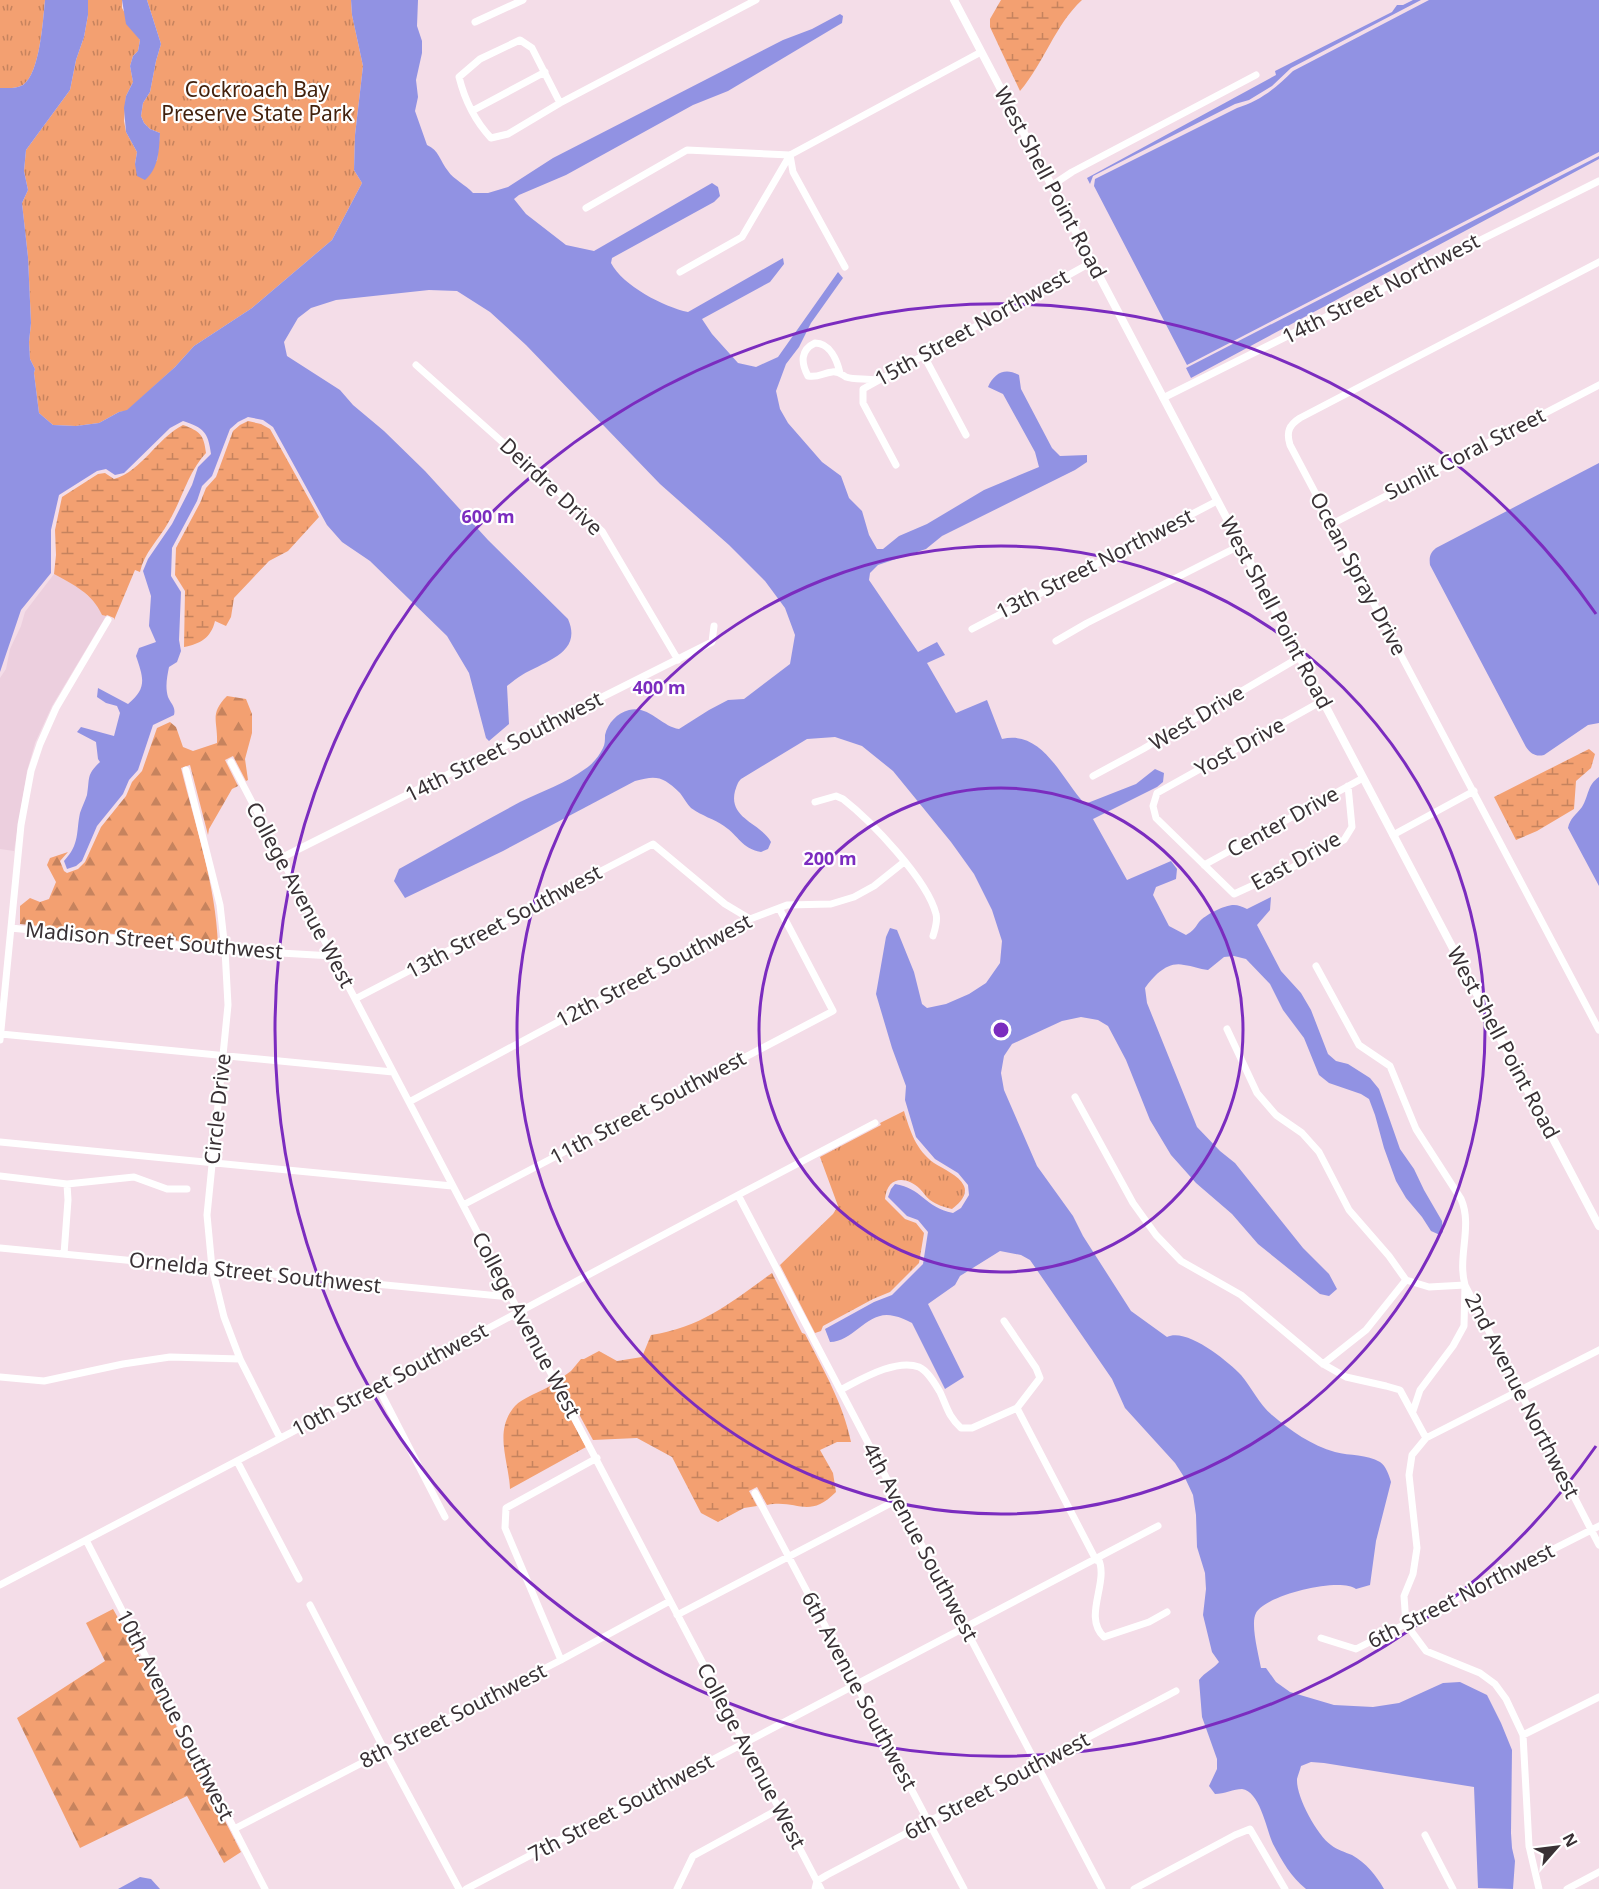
<svg xmlns="http://www.w3.org/2000/svg" width="1599" height="1889" font-family="'Noto Sans',sans-serif">
  <style>
    .built { fill: #eccfde }
    .forest { fill: url(#forest-firs) }
    .wetland { fill: url(#wetland-marsh) }
    .park { fill: url(#park-tufts) }
    .water { fill: #9192e3 }
    .lines { fill: none; stroke-linecap: round; stroke-linejoin: round }
    .minor { stroke: #fff; stroke-width: 7 }
    .tertiary { stroke: #fff; stroke-width: 8 }
    .ring { fill: none; stroke: #7b2cbf; stroke-width: 3 }
    .labels { text-anchor: middle; stroke-width: 4.5; stroke-linejoin: round; paint-order: stroke }
    .park-label { font-size: 21px; fill: #42210d; stroke: #fff }
    .street-label { font-size: 21px; fill: #393135; stroke: #fff }
    .centre { fill: #7b2cbf; stroke: #fff; stroke-width: 3 }
    .ring-label { font-size: 18px; text-anchor: middle; font-weight: bold; fill: #7b2cbf; stroke: #fff; stroke-width: 4.5; stroke-linejoin: round; paint-order: stroke }
  </style>
  <defs>
    <pattern id="forest-firs" width="22" height="20" patternUnits="userSpaceOnUse" patternTransform="scale(1.5)"><rect width="22" height="20" fill="#f3a071"/><path d="M5 1l3.5 6h-7zM16 11l3.5 6h-7z" fill="#c6835e"/></pattern>
    <pattern id="wetland-marsh" width="20" height="14" patternUnits="userSpaceOnUse" patternTransform="scale(1.5)"><rect width="20" height="14" fill="#f3a071"/><path d="M1 5h8M5 5V1M11 12h8M15 12V8" fill="none" stroke="#c6835e"/></pattern>
    <pattern id="park-tufts" width="24" height="20" patternUnits="userSpaceOnUse" patternTransform="scale(1.5)"><rect width="24" height="20" fill="#f3a071"/><path d="M3 7l-1-3M5 7V3M7 7l1-3M15 17l-1-3M17 17v-4M19 17l1-3" fill="none" stroke="#c6835e"/></pattern>
  </defs>
  <rect width="100%" height="100%" fill="#f4dde8"/>
  <path class="built" d="M 54,574 L 78,587 L 97,604 L 102,615 L 106,616 L 52,706 L 35,743 L 27,771 L 14,851 L 0,849 L 0,678 L 6,669 L 10,649 L 21,626 L 25,612 Z"/>
  <path class="forest" d="M 227,696 L 246,699 L 252,714 L 252,733 L 245,759 L 248,780 L 246,781 L 233,756 L 225,760 L 238,786 L 232,789 L 209,829 L 208,835 L 190,765 L 181,768 C 195,825 216,885 218,945 L 20,924 L 20,906 L 30,898 L 40,902 L 49,899 L 56,882 L 47,865 L 50,858 L 68,852 L 60,861 L 64,871 L 67,873 L 78,869 L 85,862 L 101,827 L 126,796 L 132,782 L 142,771 L 157,728 L 170,722 L 176,727 L 183,747 L 193,751 L 217,743 C 218,721 209,714 227,696 Z
    M 113,1609 L 150,1675 L 241,1852 L 224,1863 L 187,1796 L 80,1848 L 17,1718 L 105,1661 L 86,1623 Z"/>
  <path class="wetland" d="M 1001,0 L 1082,0 C 1055,25 1044,63 1020,91 L 990,27 L 990,19 Z
    M 248,421 L 261,424 L 270,429 L 319,517 L 288,551 L 269,561 L 234,598 L 231,617 L 226,626 L 215,621 C 211,638 200,644 184,647 L 185,591 L 175,575 L 176,548 L 200,503 L 206,488 L 216,477 L 233,431 L 240,425 Z
    M 183,425 C 200,431 204,435 206,453 C 188,472 182,500 168,523 C 159,539 144,553 140,572 L 135,570 L 114,620 L 114,618 L 107,615 L 106,616 L 102,615 C 92,593 74,585 54,574 L 56,555 L 55,530 L 62,497 L 98,474 L 105,473 L 114,479 C 142,471 157,438 183,425 Z
    M 1589,749 L 1595,754 L 1591,768 L 1576,781 L 1574,809 L 1537,831 L 1516,840 L 1494,797 Z
    M 772,1273 L 802,1333 L 805,1334 C 823,1369 843,1403 851,1442 L 837,1442 L 820,1450 L 833,1473 L 836,1492 C 808,1520 798,1499 767,1505 L 757,1487 L 749,1491 L 757,1506 L 744,1508 L 718,1522 L 701,1513 L 672,1457 L 637,1438 L 593,1440 L 560,1379 L 571,1371 L 581,1359 L 584,1359 L 599,1351 L 617,1361 L 642,1357 L 651,1335 C 703,1327 731,1302 772,1273 Z
    M 552,1385 L 586,1447 L 510,1489 C 509,1461 493,1431 515,1406 C 522,1398 542,1391 552,1385 Z"/>
  <path class="park" d="M 0,0 L 45,0 C 43,20 40,73 23,85 C 16,89 8,88 0,88 Z
    M 88,0 L 122,0 L 122,8 L 140,40 L 138,51 L 133,56 L 130,66 L 133,82 L 126,96 L 124,121 L 126,132 L 137,152 L 135,164 L 157,161 L 160,133 L 150,129 L 144,123 L 141,116 L 143,103 L 150,92 L 156,61 L 161,44 L 147,0 L 351,0 L 352,15 L 363,66 L 355,135 L 354,170 L 362,183 L 332,240 L 252,308 L 194,346 L 175,367 L 127,411 L 119,412 L 99,423 L 76,426 L 53,425 L 39,413 L 34,373 L 35,369 L 30,359 L 29,342 L 31,323 L 28,257 L 22,203 L 28,190 L 24,171 L 26,150 L 70,90 L 76,60 L 84,37 L 88,15 Z
    M 904,1111 C 910,1131 916,1150 934,1163 C 943,1169 959,1175 964,1186 C 968,1195 959,1204 952,1209 C 944,1207 937,1205 930,1200 C 926,1197 923,1192 920,1189 C 905,1175 887,1177 885,1199 L 905,1219 L 916,1223 L 924,1233 L 919,1263 L 890,1292 L 873,1299 L 823,1326 L 821,1331 L 815,1333 L 780,1265 L 833,1214 L 838,1206 L 820,1157 L 881,1125 L 880,1123 Z"/>
  <path class="water" d="M 45,0 L 88,0 L 88,15 L 84,37 L 76,60 L 70,90 L 26,150 L 24,171 L 28,190 L 22,203 L 28,257 L 31,323 L 29,342 L 30,359 L 35,369 L 34,373 L 39,413 L 53,425 L 76,426 L 99,423 L 119,412 L 127,410 L 175,367 L 194,346 L 252,308 L 332,240 L 362,183 L 354,170 L 355,135 L 363,66 L 352,15 L 351,0 L 418,0 L 417,26 L 422,41 L 422,53 L 416,80 L 418,97 L 415,111 L 427,145 C 439,150 440,161 448,171 C 453,179 466,185 473,193 L 488,193 L 508,187 L 553,158 L 783,40 L 812,29 L 840,14 L 843,16 L 842,23 L 728,91 L 693,105 L 566,175 L 519,195 L 514,199 L 526,214 L 566,245 L 594,251 L 712,183 L 718,187 L 720,196 L 714,202 L 612,258 L 611,263 C 623,286 664,307 688,312 L 783,258 L 784,264 L 770,282 L 702,319 L 712,334 L 738,363 L 756,367 L 778,357 L 838,272 L 843,278 L 811,323 L 799,347 L 786,364 L 776,391 L 780,409 L 788,423 L 822,462 L 841,476 L 849,498 L 862,511 L 869,535 L 877,549 L 883,549 L 899,536 L 927,524 L 984,490 L 1039,467 L 1035,452 L 1003,394 L 988,387 C 994,373 1005,367 1019,375 L 1021,389 L 1052,448 L 1060,456 L 1087,455 L 1087,462 L 1075,470 L 942,536 L 926,549 L 878,565 L 870,573 L 869,580 L 918,652 L 937,642 L 945,655 L 927,663 L 956,713 L 987,700 L 1002,739 C 1043,729 1062,780 1085,804 L 1136,784 L 1155,769 L 1164,773 L 1163,782 L 1157,787 L 1093,819 L 1127,880 L 1171,861 L 1177,869 L 1176,879 L 1156,887 L 1153,895 L 1169,926 L 1186,935 C 1193,931 1195,928 1199,922 C 1205,915 1224,905 1234,905 C 1238,905 1243,907 1247,909 L 1271,897 L 1270,910 L 1257,925 L 1281,971 L 1301,993 L 1311,1010 L 1328,1054 L 1336,1061 L 1348,1064 L 1370,1078 L 1379,1089 L 1400,1149 L 1414,1169 L 1424,1190 L 1442,1221 L 1443,1232 L 1440,1235 L 1431,1231 L 1422,1217 L 1406,1198 L 1396,1181 L 1384,1148 L 1375,1115 L 1369,1099 L 1361,1094 L 1329,1083 L 1319,1075 L 1304,1038 L 1283,1010 L 1270,984 L 1246,959 L 1234,956 L 1224,957 L 1208,970 C 1199,969 1193,966 1184,965 C 1167,961 1154,976 1145,988 L 1147,1003 L 1197,1127 L 1220,1151 L 1235,1163 L 1303,1248 L 1329,1274 L 1337,1289 L 1329,1296 L 1320,1294 L 1258,1244 L 1232,1214 L 1196,1183 L 1171,1155 L 1150,1120 L 1126,1060 L 1108,1026 L 1098,1020 L 1081,1017 L 1062,1021 L 1012,1044 L 1004,1056 L 1001,1073 L 1004,1090 L 1037,1166 L 1073,1216 L 1083,1236 L 1131,1311 L 1167,1337 C 1186,1327 1228,1361 1241,1375 C 1252,1388 1259,1404 1272,1415 C 1290,1430 1312,1446 1335,1452 C 1350,1456 1367,1454 1380,1462 C 1386,1466 1389,1475 1391,1482 L 1376,1541 L 1370,1585 L 1356,1589 C 1341,1577 1267,1594 1256,1613 C 1250,1624 1259,1656 1261,1668 L 1266,1668 L 1276,1682 L 1290,1692 L 1334,1705 L 1373,1707 L 1399,1703 L 1443,1683 L 1460,1682 L 1487,1695 L 1501,1723 L 1512,1750 L 1511,1833 L 1512,1848 L 1515,1861 L 1513,1889 L 1478,1888 L 1474,1787 L 1324,1763 L 1311,1762 L 1301,1766 C 1300,1770 1298,1775 1297,1779 C 1296,1797 1317,1835 1331,1845 C 1337,1850 1345,1852 1352,1855 C 1366,1863 1376,1875 1384,1889 L 1306,1889 C 1291,1877 1282,1861 1273,1844 C 1267,1831 1260,1791 1242,1789 C 1234,1789 1224,1794 1215,1794 L 1209,1786 L 1217,1769 L 1217,1759 L 1202,1717 L 1199,1680 C 1205,1672 1213,1669 1219,1662 L 1212,1652 L 1203,1615 L 1206,1589 L 1205,1573 L 1197,1547 L 1196,1515 L 1193,1495 L 1186,1480 L 1175,1463 L 1125,1408 L 1112,1379 L 1030,1260 L 1021,1255 L 1000,1251 L 960,1276 L 955,1285 L 928,1304 L 964,1377 L 945,1389 L 912,1323 C 906,1320 900,1317 894,1316 C 868,1309 854,1342 830,1342 L 825,1329 L 874,1302 L 892,1295 L 923,1264 L 928,1232 L 918,1220 L 907,1216 L 888,1197 L 891,1189 L 895,1184 C 922,1188 924,1207 953,1213 L 961,1208 L 969,1195 L 968,1185 L 958,1173 L 935,1159 L 916,1137 L 905,1100 L 906,1086 L 892,1048 L 876,994 L 886,937 L 890,928 L 897,930 L 914,972 L 922,1004 L 927,1008 L 946,1004 L 969,994 L 986,983 L 1000,963 L 1002,941 L 992,910 L 974,874 L 951,842 L 893,771 L 862,746 L 835,737 L 807,739 L 741,779 C 737,783 737,786 735,791 C 728,819 761,823 771,842 L 768,849 L 761,852 C 741,848 739,836 724,826 C 714,819 702,816 691,808 C 687,804 684,798 680,793 C 663,776 656,775 635,781 L 503,851 L 405,898 L 394,881 L 399,869 C 439,847 479,824 520,802 C 541,792 566,783 585,769 C 593,764 599,756 603,748 C 605,744 605,740 605,735 C 608,723 617,713 629,710 C 649,705 662,727 679,729 L 709,710 L 728,700 L 744,699 L 790,664 L 795,635 L 785,608 L 765,581 L 729,545 L 660,484 L 526,345 L 490,312 L 457,291 L 429,290 L 336,300 L 311,308 L 298,318 L 284,342 L 287,356 L 340,390 L 353,405 L 384,431 L 425,471 L 488,540 L 568,619 C 583,653 545,661 522,675 C 517,678 512,682 507,686 L 509,724 L 489,741 L 486,738 L 469,673 L 447,636 L 370,561 L 342,542 L 327,525 L 273,427 L 263,420 L 248,417 L 238,422 L 230,429 L 212,476 L 202,486 L 197,501 L 172,548 L 171,576 L 181,592 L 179,640 L 181,651 L 177,662 L 169,667 C 167,677 165,687 168,697 C 171,704 176,707 174,715 L 153,725 L 138,770 L 129,780 L 123,794 L 97,826 L 82,861 L 76,866 L 67,869 L 64,861 C 80,844 76,832 80,813 C 82,807 85,801 87,795 C 90,778 86,775 100,762 L 98,759 L 96,742 L 77,732 L 81,727 L 114,736 L 120,713 L 117,706 L 106,703 L 97,697 L 98,688 L 128,704 C 148,688 143,677 136,656 L 139,648 L 156,642 L 149,626 L 151,596 L 143,571 L 148,559 L 172,524 L 192,485 L 198,467 L 211,454 C 208,432 204,428 183,421 L 170,428 L 124,473 L 115,475 L 106,469 L 97,471 L 59,495 L 51,530 L 51,573 L 21,610 L 0,672 L 0,88 C 8,88 16,89 23,85 C 40,73 43,20 45,0 Z
    M 122,0 L 147,0 L 161,44 L 156,61 L 150,92 L 143,103 L 141,116 L 144,123 L 150,129 L 160,133 C 159,150 159,168 145,180 L 137,176 L 135,164 L 137,152 L 126,132 L 124,108 L 126,96 L 133,82 L 130,66 L 133,56 L 138,51 L 140,40 L 126,24 Z
    M 1413,0 L 1421,0 L 1291,68 L 1272,86 L 1249,100 L 1235,104 L 1093,176 L 1090,184 L 1087,178 L 1276,75 L 1275,71 L 1392,12 L 1397,5 L 1403,5 Z
    M 1429,0 L 1599,0 L 1599,152 L 1187,365 L 1094,186 L 1095,179 L 1237,108 C 1260,101 1276,88 1293,71 Z
    M 1599,156 L 1599,159 L 1191,378 L 1186,368 Z
    M 1599,463 L 1599,723 L 1588,725 L 1544,755 C 1536,757 1531,754 1526,747 L 1430,565 C 1429,557 1430,553 1436,548 Z
    M 1599,777 L 1599,886 L 1568,828 C 1570,818 1576,815 1582,807 C 1589,796 1587,785 1599,777 Z
    M 140,1877 L 151,1879 L 160,1889 L 118,1889 Z"/>
  <g class="lines">
    <path class="minor" d="M 475,22 L 523,0
      M 560,103 L 532,48 L 520,40 L 480,59 L 459,77 C 465,101 474,120 491,138 L 508,134 L 560,103 L 756,0
      M 472,111 L 545,72
      M 790,155 L 981,52
      M 790,155 L 793,172 L 845,267
      M 1051,186 L 1072,172 L 1256,75
      M 586,208 L 687,150 L 790,155
      M 1599,262 L 1300,418 C 1289,425 1286,432 1290,445 L 1599,1030
      M 680,272 L 742,237 L 790,155
      M 924,356 L 966,435
      M 416,365 L 602,531 L 678,660
      M 840,373 C 837,360 830,343 815,343 C 800,350 801,363 808,376 C 818,378 823,373 832,372 C 838,371 841,374 846,377 C 854,380 867,378 876,380
      M 1163,398 L 1599,181
      M 896,465 L 863,403 L 863,389 L 1092,262
      M 1332,524 L 1599,385
      M 972,629 L 1217,501
      M 1056,641 L 1087,623 L 1241,545
      M 1322,701 L 1157,793 L 1153,806 L 1156,818 L 1234,894 L 1291,868 L 1344,840 L 1352,827 L 1348,786
      M 231,762 L 821,1889
      M 186,770 L 220,905 L 225,950 L 228,1005 L 207,1215 L 212,1268 L 224,1317 L 240,1359 L 280,1438
      M 1093,776 L 1143,749 L 1300,657
      M 815,802 L 836,796 L 843,799 C 871,821 927,879 936,914 C 938,921 935,929 933,936
      M 1393,835 L 1474,791
      M 281,858 L 712,642 L 714,626
      M 1204,865 L 1363,778
      M 11,928 L 225,950 L 333,956
      M 1316,966 L 1359,1045 L 1390,1066 L 1416,1129 L 1461,1199 C 1473,1226 1457,1257 1465,1285 L 1599,1545
      M 355,999 L 653,844 L 725,904 L 750,919
      M 1227,1029 L 1257,1093 L 1276,1115 L 1302,1133 L 1319,1152 L 1349,1210 L 1389,1256 L 1406,1280 L 1429,1287 L 1465,1285 L 1464,1326 L 1453,1346 L 1420,1390 L 1413,1411
      M 1,1034 L 393,1072
      M 0,1040 L 21,825 L 31,771 L 40,744 L 56,708 L 108,620
      M 1075,1097 L 1133,1203 L 1156,1235 L 1181,1261 L 1241,1295 L 1323,1364 L 1346,1377 L 1386,1386 L 1400,1390 L 1426,1438
      M 409,1102 L 750,919 L 787,905 L 831,904 L 854,897 L 874,886 L 904,862
      M 0,1142 L 452,1186
      M 0,1176 L 67,1184 L 134,1177 L 167,1189 L 187,1189
      M 738,1195 L 1102,1889
      M 463,1205 L 833,1011 L 779,908
      M 0,1248 L 511,1297
      M 64,1254 L 68,1200 L 67,1184
      M 1004,1321 L 1036,1368 L 1040,1378 L 1017,1408
      M 1323,1364 L 1366,1330 L 1406,1280
      M 0,1377 L 44,1381 L 123,1364 L 170,1357 L 240,1359
      M 378,1387 L 445,1517
      M 840,1390 C 860,1380 896,1358 919,1367 C 928,1371 935,1384 940,1392 C 947,1407 948,1416 961,1428 L 972,1428 L 1017,1408
      M 1017,1408 L 1096,1560
      M 237,1461 L 299,1579
      M 755,1493 L 964,1889
      M 86,1540 L 265,1889
      M 1098,1558 C 1110,1582 1082,1616 1104,1637 L 1149,1622 L 1167,1612
      M 0,1585 L 378,1387 L 738,1195 L 875,1123
      M 310,1605 L 385,1751 L 459,1889
      M 677,1615 L 897,1500
      M 1321,1638 L 1356,1649 L 1599,1526
      M 561,1660 L 505,1528 L 506,1508 L 597,1458
      M 1523,1735 L 1599,1697
      M 234,1829 L 561,1660 L 670,1601
      M 1425,1835 L 1453,1889
      M 466,1889 L 1158,1526
      M 677,1889 L 693,1856 L 779,1809
      M 815,1889 L 817,1881 L 827,1875 L 1176,1691
      M 1134,1889 L 1235,1835 L 1250,1829 L 1285,1889
      M 1539,1889 L 1529,1846 L 1523,1735 L 1506,1699 L 1495,1684 L 1480,1673 L 1426,1651 L 1406,1624 L 1404,1596 L 1413,1574 L 1417,1548 L 1409,1475 L 1412,1455 L 1426,1438 L 1599,1350
      M 1567,1889 L 1599,1872"/>
    <path class="tertiary" d="M 954,0 L 1599,1226"/>
  </g>
  <g class="ring">
    <circle cx="1001" cy="1030" r="242"/>
    <circle cx="1001" cy="1030" r="484"/>
    <path d="M1596 1446A726 726 0 1 1 1596 614"/>
  </g>
  <g class="labels">
    <g class="park-label">
      <text x="257" y="97">Cockroach Bay<tspan x="257" dy="24">Preserve State Park</tspan></text>
    </g>
    <g class="street-label">
      <text transform="translate(1050 183) rotate(62)" y="7">West Shell Point Road</text>
      <text transform="translate(1381 289) rotate(-27)" y="7">14th Street Northwest</text>
      <text transform="translate(972 328) rotate(-29)" y="7">15th Street Northwest</text>
      <text transform="translate(1465 454) rotate(-27)" y="7">Sunlit Coral Street</text>
      <text transform="translate(551 487) rotate(43)" y="7">Deirdre Drive</text>
      <text transform="translate(1095 564) rotate(-27)" y="7">13th Street Northwest</text>
      <text transform="translate(1358 574) rotate(62)" y="7">Ocean Spray Drive</text>
      <text transform="translate(1276 613) rotate(62)" y="7">West Shell Point Road</text>
      <text transform="translate(1197 718) rotate(-31)" y="7">West Drive</text>
      <text transform="translate(504 747) rotate(-27)" y="7">14th Street Southwest</text>
      <text transform="translate(1240 747) rotate(-29)" y="7">Yost Drive</text>
      <text transform="translate(1283 822) rotate(-29)" y="7">Center Drive</text>
      <text transform="translate(1296 861) rotate(-29)" y="7">East Drive</text>
      <text transform="translate(300 895) rotate(62)" y="7">College Avenue West</text>
      <text transform="translate(504 922) rotate(-28)" y="7">13th Street Southwest</text>
      <text transform="translate(154 941) rotate(5)" y="7">Madison Street Southwest</text>
      <text transform="translate(654 971) rotate(-28)" y="7">12th Street Southwest</text>
      <text transform="translate(1503 1043) rotate(62)" y="7">West Shell Point Road</text>
      <text transform="translate(648 1108) rotate(-28)" y="7">11th Street Southwest</text>
      <text transform="translate(218 1109) rotate(-84)" y="7">Circle Drive</text>
      <text transform="translate(255 1273) rotate(6)" y="7">Ornelda Street Southwest</text>
      <text transform="translate(526 1325) rotate(62)" y="7">College Avenue West</text>
      <text transform="translate(390 1380) rotate(-28)" y="7">10th Street Southwest</text>
      <text transform="translate(1522 1396) rotate(63)" y="7">2nd Avenue Northwest</text>
      <text transform="translate(920 1542) rotate(62)" y="7">4th Avenue Southwest</text>
      <text transform="translate(1461 1596) rotate(-27)" y="7">6th Street Northwest</text>
      <text transform="translate(859 1691) rotate(62)" y="7">6th Avenue Southwest</text>
      <text transform="translate(175 1715) rotate(63)" y="7">10th Avenue Southwest</text>
      <text transform="translate(453 1716) rotate(-27)" y="7">8th Street Southwest</text>
      <text transform="translate(751 1756) rotate(62)" y="7">College Avenue West</text>
      <text transform="translate(997 1786) rotate(-28)" y="7">6th Street Southwest</text>
      <text transform="translate(621 1808) rotate(-28)" y="7">7th Street Southwest</text>
    </g>
  </g>
  <circle cx="1001" cy="1030" r="9" class="centre"/>
  <g class="ring-label">
    <text x="488" y="523">600 m</text>
    <text x="659" y="694">400 m</text>
    <text x="830" y="865">200 m</text>
  </g>
  <g transform="translate(1557 1847) rotate(62)" stroke="#ffffff" stroke-width="4.5" paint-order="stroke">
  <path d="M0-4.5L10 22L0 15L-10 22Z" fill="#393135"/>
  <text y="-9" font-size="16" font-weight="bold" text-anchor="middle" fill="#393135">N</text>
  </g>
</svg>
